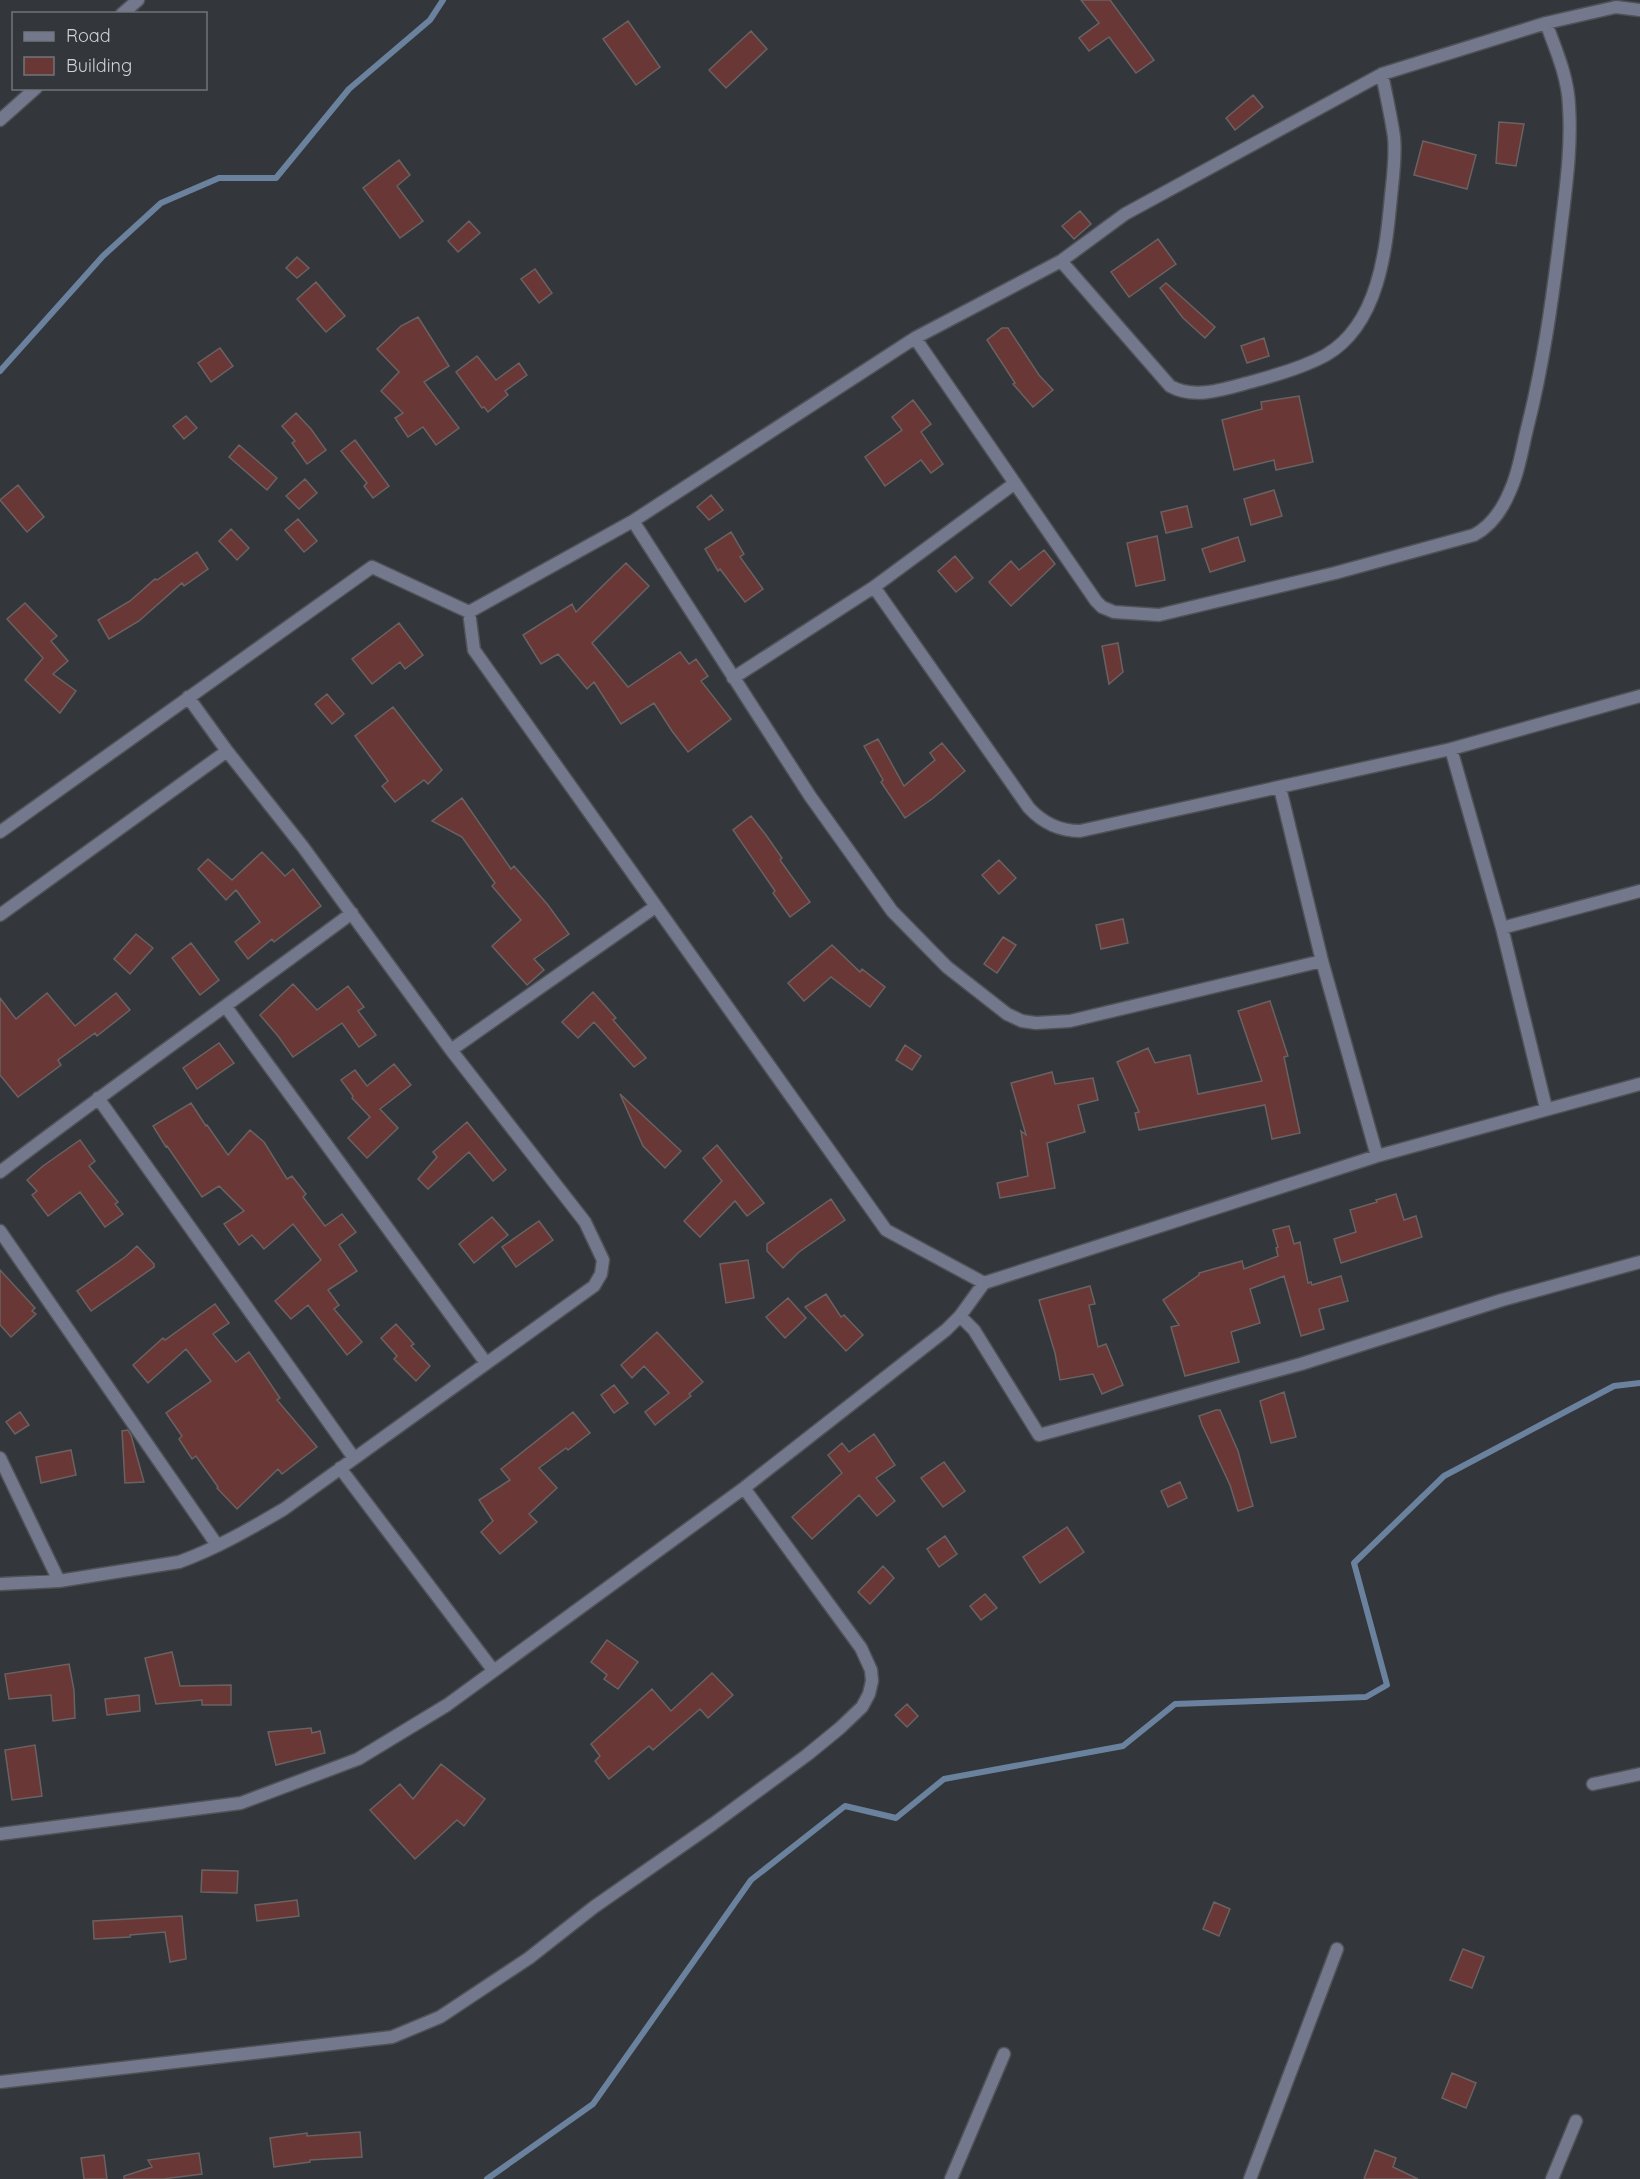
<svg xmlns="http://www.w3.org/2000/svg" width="1640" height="2179" font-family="Quicksand,sans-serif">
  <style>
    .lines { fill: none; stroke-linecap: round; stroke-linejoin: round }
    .stream { stroke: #6a829d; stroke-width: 6 }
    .building { fill: #693836; stroke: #6a6262; stroke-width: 1.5 }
    .minor-casing { stroke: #4f5257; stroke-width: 15 }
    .minor { stroke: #74788c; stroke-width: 12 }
  </style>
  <rect width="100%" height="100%" fill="#33363b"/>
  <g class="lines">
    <path class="stream" d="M 0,371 L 103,256 L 161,203 L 219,178 L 276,178 L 349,89 L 430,20 L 443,0
      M 487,2179 L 593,2104 L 751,1880 L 845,1806 L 896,1818 L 944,1779 L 1123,1746 L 1175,1704 L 1366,1697 L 1387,1685 L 1354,1563 L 1444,1476 L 1614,1386 L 1640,1383"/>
  </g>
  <path class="building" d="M 1081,0 L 1110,0 L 1154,60 L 1136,73 L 1109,37 L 1089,51 L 1079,38 L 1099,23 Z
    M 628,21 L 660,67 L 636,85 L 603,39 Z
    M 751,31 L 767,49 L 726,88 L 709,70 Z
    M 1253,95 L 1263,107 L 1235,130 L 1226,118 Z
    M 1499,122 L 1524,124 L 1516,166 L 1496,163 Z
    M 1423,141 L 1476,155 L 1467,189 L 1414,175 Z
    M 399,160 L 410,175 L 397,186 L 423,221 L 400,238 L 363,188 Z
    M 1080,211 L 1091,224 L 1074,239 L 1062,226 Z
    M 469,221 L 480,233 L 458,252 L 448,241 Z
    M 1158,239 L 1176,264 L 1129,297 L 1111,272 Z
    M 297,257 L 309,268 L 297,278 L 286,268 Z
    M 535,269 L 552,293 L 539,303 L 521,279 Z
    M 316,282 L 345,316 L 326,332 L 297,299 Z
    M 1166,283 L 1215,327 L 1205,338 L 1183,318 L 1160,288 Z
    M 418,317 L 449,366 L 424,382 L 459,428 L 436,445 L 423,427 L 408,437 L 395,418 L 403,413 L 381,391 L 399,372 L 377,349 L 401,326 Z
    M 1002,328 L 1008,328 L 1039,375 L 1053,390 L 1033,407 L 1013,384 L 1015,383 L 987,340 Z
    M 1264,338 L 1269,356 L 1247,363 L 1241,346 Z
    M 220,348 L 233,366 L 211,382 L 198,363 Z
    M 477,356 L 496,380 L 519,363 L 527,375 L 505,391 L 508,395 L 488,412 L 484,407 L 482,408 L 456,372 Z
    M 1299,396 L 1313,462 L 1276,470 L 1274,460 L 1234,470 L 1222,420 L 1262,409 L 1261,402 Z
    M 913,400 L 931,424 L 921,432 L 943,464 L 931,473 L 921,460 L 885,486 L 865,457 L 902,430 L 892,417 Z
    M 296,413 L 311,429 L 326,450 L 307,464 L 292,443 L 295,441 L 282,426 Z
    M 186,416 L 197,428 L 184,439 L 173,426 Z
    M 355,440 L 389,486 L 373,498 L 364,486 L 367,483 L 341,451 Z
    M 239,445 L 277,478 L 267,490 L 229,457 Z
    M 305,479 L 317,493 L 299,509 L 286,496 Z
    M 18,485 L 44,517 L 27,532 L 0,500 Z
    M 1274,490 L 1282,516 L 1251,525 L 1244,499 Z
    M 711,495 L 723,510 L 709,520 L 697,507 Z
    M 1187,506 L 1192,527 L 1166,533 L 1161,512 Z
    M 298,519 L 317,541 L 304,552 L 285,530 Z
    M 231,529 L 249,548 L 237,560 L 219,541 Z
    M 731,532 L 744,554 L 740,557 L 763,589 L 745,602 L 720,569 L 718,571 L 705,549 Z
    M 1157,536 L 1165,580 L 1136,586 L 1127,543 Z
    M 1238,537 L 1245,561 L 1210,572 L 1202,549 Z
    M 1044,550 L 1055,564 L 1011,606 L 989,582 L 1011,561 L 1019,570 Z
    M 197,552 L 208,569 L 184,586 L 182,583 L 139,621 L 109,639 L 98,620 L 130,601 L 155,579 L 157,580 Z
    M 955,556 L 973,578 L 956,592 L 938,571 Z
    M 626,563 L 649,586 L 592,643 L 628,687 L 680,652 L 689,664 L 696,659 L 708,676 L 701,681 L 731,719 L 688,752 L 672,731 L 654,703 L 621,724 L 594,682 L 587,689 L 558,654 L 541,664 L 523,635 L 572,604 L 576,612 Z
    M 25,603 L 57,636 L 51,641 L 68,661 L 53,674 L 76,691 L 60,713 L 25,680 L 43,658 L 7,619 Z
    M 399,623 L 423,655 L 405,669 L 400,662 L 372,684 L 352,659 Z
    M 1118,643 L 1123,672 L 1109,684 L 1102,646 Z
    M 327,694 L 344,714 L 332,724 L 315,704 Z
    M 393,707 L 442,770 L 428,784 L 424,780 L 395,802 L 382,786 L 388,781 L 355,736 Z
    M 878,739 L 904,786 L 935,760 L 930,753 L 942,743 L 965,771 L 932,799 L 905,818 L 881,782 L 883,780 L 864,746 Z
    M 462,798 L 511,869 L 514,866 L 548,905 L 569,934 L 534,959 L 544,970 L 527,985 L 492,946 L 521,920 L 492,886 L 495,883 L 462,837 L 432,821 Z
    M 751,816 L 766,835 L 782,858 L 780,860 L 810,902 L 790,917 L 773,893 L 775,891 L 733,830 Z
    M 262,852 L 285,876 L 293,869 L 321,906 L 274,942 L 272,939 L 248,959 L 235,942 L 260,922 L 236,890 L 226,900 L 198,869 L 208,859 L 232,880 Z
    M 999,860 L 1016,878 L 999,894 L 982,875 Z
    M 1123,919 L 1128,943 L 1101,949 L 1096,925 Z
    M 136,934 L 153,948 L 130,974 L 114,959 Z
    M 1003,937 L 1016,945 L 997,973 L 984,964 Z
    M 191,943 L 219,980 L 200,995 L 172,958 Z
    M 832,945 L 860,972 L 862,969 L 885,987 L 870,1007 L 831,977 L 804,1001 L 788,983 Z
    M 293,984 L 317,1010 L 348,986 L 364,1007 L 358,1011 L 376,1035 L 359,1047 L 342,1023 L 293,1057 L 278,1036 L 260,1015 Z
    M 593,992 L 616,1018 L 613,1020 L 646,1058 L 634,1067 L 594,1022 L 578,1038 L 562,1022 Z
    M 47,993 L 75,1026 L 116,993 L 130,1010 L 97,1036 L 95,1033 L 58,1060 L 61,1065 L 18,1097 L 0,1075 L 0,998 L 16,1019 Z
    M 1270,1001 L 1288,1056 L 1284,1057 L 1300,1133 L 1272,1139 L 1265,1105 L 1139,1130 L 1135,1113 L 1139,1112 L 1117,1062 L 1148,1048 L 1155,1063 L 1190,1055 L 1198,1094 L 1262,1081 L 1238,1011 Z
    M 219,1043 L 234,1063 L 197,1089 L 183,1068 Z
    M 905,1045 L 921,1056 L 912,1070 L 896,1060 Z
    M 394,1064 L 411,1085 L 380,1109 L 398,1128 L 367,1158 L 348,1138 L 370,1117 L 352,1098 L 353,1096 L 341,1080 L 355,1070 L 367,1086 Z
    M 1052,1072 L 1055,1084 L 1093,1078 L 1098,1100 L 1078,1105 L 1085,1132 L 1047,1143 L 1055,1188 L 1000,1198 L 997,1183 L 1028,1176 L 1021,1131 L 1026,1135 L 1011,1083 Z
    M 620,1094 L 681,1151 L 665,1168 L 643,1146 Z
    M 191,1103 L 206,1126 L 207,1125 L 228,1155 L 250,1130 L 264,1142 L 287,1179 L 292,1176 L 306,1194 L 303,1197 L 325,1226 L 342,1214 L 356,1232 L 339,1245 L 357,1271 L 328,1290 L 339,1305 L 334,1309 L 362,1342 L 347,1355 L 308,1305 L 291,1319 L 275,1301 L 321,1260 L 293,1224 L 264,1249 L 252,1235 L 239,1245 L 224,1224 L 244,1211 L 219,1186 L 202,1197 L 167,1146 L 166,1147 L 153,1126 Z
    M 467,1122 L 506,1170 L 493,1181 L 469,1152 L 428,1189 L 418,1179 L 437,1157 L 433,1152 Z
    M 80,1140 L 95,1161 L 89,1166 L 118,1202 L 115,1204 L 123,1214 L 105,1227 L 80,1192 L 48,1216 L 32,1195 L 37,1191 L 27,1180 L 43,1166 Z
    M 717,1145 L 764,1203 L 747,1216 L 735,1201 L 700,1237 L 684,1221 L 722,1181 L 703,1158 Z
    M 1396,1194 L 1404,1220 L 1416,1216 L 1422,1237 L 1341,1263 L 1334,1239 L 1356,1232 L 1350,1210 L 1377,1202 L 1376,1200 Z
    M 831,1199 L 845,1220 L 799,1252 L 783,1268 L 767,1251 L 767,1244 Z
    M 492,1217 L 508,1235 L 474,1263 L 459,1244 Z
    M 539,1221 L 553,1240 L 516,1267 L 502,1247 Z
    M 1289,1226 L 1294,1244 L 1300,1242 L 1308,1283 L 1311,1282 L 1312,1285 L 1341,1276 L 1348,1301 L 1319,1309 L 1324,1329 L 1301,1336 L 1284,1276 L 1250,1289 L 1260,1323 L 1231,1332 L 1239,1362 L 1185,1376 L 1171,1327 L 1179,1325 L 1163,1300 L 1199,1275 L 1199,1273 L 1242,1261 L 1244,1269 L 1278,1256 L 1276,1248 L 1278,1247 L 1273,1230 Z
    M 137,1246 L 154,1264 L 154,1267 L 91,1311 L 77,1291 L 125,1257 Z
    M 748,1260 L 754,1298 L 726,1303 L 720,1264 Z
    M 0,1270 L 35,1308 L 32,1311 L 36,1314 L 11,1337 L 0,1325 Z
    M 1090,1286 L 1095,1304 L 1089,1305 L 1098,1347 L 1106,1344 L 1123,1385 L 1102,1394 L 1093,1374 L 1060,1380 L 1055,1353 L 1039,1300 Z
    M 826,1294 L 841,1317 L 844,1315 L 863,1335 L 846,1351 L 805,1307 Z
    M 788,1298 L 806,1318 L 785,1338 L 766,1317 Z
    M 215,1304 L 229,1323 L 213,1334 L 236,1362 L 249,1352 L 280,1398 L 277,1400 L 317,1447 L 282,1474 L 278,1469 L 237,1509 L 217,1488 L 218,1487 L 196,1456 L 192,1459 L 179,1439 L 182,1436 L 166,1413 L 211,1381 L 186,1349 L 148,1383 L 133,1365 L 163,1338 L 165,1340 Z
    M 396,1324 L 414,1344 L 411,1346 L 430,1366 L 416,1381 L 394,1359 L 397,1356 L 381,1338 Z
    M 657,1332 L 703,1382 L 689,1394 L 691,1396 L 655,1425 L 645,1412 L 669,1393 L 644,1366 L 632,1378 L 621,1365 Z
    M 614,1385 L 628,1403 L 614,1413 L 601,1395 Z
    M 1284,1392 L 1296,1437 L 1271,1443 L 1260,1401 Z
    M 1216,1410 L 1220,1410 L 1238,1451 L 1253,1506 L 1238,1511 L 1230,1485 L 1202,1425 L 1199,1416 Z
    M 20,1412 L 29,1425 L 15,1434 L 6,1422 Z
    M 573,1412 L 590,1433 L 568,1450 L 566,1448 L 539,1468 L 557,1488 L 529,1514 L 537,1522 L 500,1554 L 481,1532 L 493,1521 L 479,1500 L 510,1480 L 501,1469 Z
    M 128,1430 L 131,1435 L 144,1482 L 125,1483 L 122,1431 Z
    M 874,1434 L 895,1465 L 876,1478 L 895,1501 L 877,1516 L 859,1495 L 812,1539 L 792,1517 L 842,1473 L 828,1455 L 842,1443 L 849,1452 Z
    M 71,1450 L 76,1475 L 41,1483 L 36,1457 Z
    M 944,1462 L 965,1491 L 943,1507 L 921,1478 Z
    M 1180,1482 L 1187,1498 L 1168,1507 L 1161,1491 Z
    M 1067,1527 L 1084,1552 L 1040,1583 L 1023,1557 Z
    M 945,1536 L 957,1554 L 939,1567 L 927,1549 Z
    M 883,1566 L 894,1578 L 870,1604 L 858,1592 Z
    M 985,1594 L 997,1608 L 981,1620 L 970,1606 Z
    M 607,1640 L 638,1662 L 618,1689 L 604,1679 L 607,1675 L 591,1662 Z
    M 172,1652 L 180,1686 L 231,1685 L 231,1705 L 202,1705 L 202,1700 L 156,1704 L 145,1658 Z
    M 69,1664 L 74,1690 L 75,1718 L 53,1721 L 51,1695 L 9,1699 L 5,1674 Z
    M 712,1673 L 733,1695 L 708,1718 L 700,1709 L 653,1750 L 649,1746 L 609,1779 L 595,1761 L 600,1756 L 591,1744 L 652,1689 L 671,1711 Z
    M 139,1695 L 140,1711 L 107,1715 L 105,1699 Z
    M 907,1704 L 918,1716 L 907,1727 L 895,1715 Z
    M 311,1728 L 312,1733 L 320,1731 L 325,1753 L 276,1765 L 268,1732 Z
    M 35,1745 L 42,1796 L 12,1800 L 5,1750 Z
    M 441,1764 L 485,1799 L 464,1826 L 457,1820 L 415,1859 L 370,1810 L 400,1784 L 413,1799 Z
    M 202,1870 L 238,1871 L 237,1893 L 201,1892 Z
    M 297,1900 L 299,1916 L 257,1921 L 255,1905 Z
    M 1214,1902 L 1230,1909 L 1219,1936 L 1203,1929 Z
    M 182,1916 L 186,1959 L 170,1962 L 165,1932 L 130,1935 L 130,1937 L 94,1939 L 93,1921 Z
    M 1463,1949 L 1484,1957 L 1472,1988 L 1450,1980 Z
    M 1452,2073 L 1476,2083 L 1466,2108 L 1442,2098 Z
    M 360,2132 L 362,2157 L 310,2160 L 310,2162 L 274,2167 L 270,2138 L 307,2133 L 307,2136 Z
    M 1375,2150 L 1396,2158 L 1393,2167 L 1418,2179 L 1364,2179 Z
    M 199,2153 L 202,2174 L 163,2179 L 124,2179 L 124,2176 L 152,2167 L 148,2160 Z
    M 104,2155 L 107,2179 L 84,2179 L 81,2158 Z"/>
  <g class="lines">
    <defs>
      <path id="minor" d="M 122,14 L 138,0
        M 0,120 L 36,88
        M 1061,261 L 1170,386 C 1196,401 1231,387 1258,380 C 1280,374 1306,366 1326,355 C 1379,324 1386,250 1391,196 C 1393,177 1396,156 1394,137 C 1391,116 1386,95 1382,74
        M 915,338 L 1096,601 L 1102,607 L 1114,612 L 1159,615 L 1335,573 L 1474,535 C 1491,526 1503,508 1510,491 C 1519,472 1522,449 1527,429 C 1543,366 1552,302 1560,237 C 1565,193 1572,150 1569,106 C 1568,77 1556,50 1546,23
        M 633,521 L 810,796 L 892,911 L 947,967 L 1007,1014 L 1022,1021 L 1036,1023 L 1070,1021 L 1322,961
        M 874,587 L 1029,808 C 1043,823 1059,831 1080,831 L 1451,749 L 1640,696
        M 469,612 L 474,650 L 886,1230 L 984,1283 L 1377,1156 L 1640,1084
        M 733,678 L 874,587 L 1015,483
        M 1451,749 L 1502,928 L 1546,1108
        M 1280,788 L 1322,961 L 1377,1156
        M 0,832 L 372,567 L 469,612 L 633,521 L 915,338 L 1061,261 L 1125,214 L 1382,74 L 1546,23 L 1616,7 L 1640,10
        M 0,915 L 227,751
        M 1502,928 L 1640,891
        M 226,1007 L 486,1363
        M 451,1050 L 655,907
        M 98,1098 L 354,1458
        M 0,1172 C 116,1084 235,1000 352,913
        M 0,1231 L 217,1545
        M 960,1316 L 974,1330 L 1039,1435 L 1301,1364 L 1502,1300 L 1640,1262
        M 0,1458 L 59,1581
        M 340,1468 L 493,1670
        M 0,1584 L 59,1581 L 179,1562 C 215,1549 250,1529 284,1509 L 594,1286 L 601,1274 L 603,1260 L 585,1222 L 451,1050 L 303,847 L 227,751 L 188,697
        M 1593,1784 L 1640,1774
        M 0,1834 L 241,1803 L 358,1759 L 447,1705 L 744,1488 L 946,1330 L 960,1316 L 984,1283
        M 0,2082 L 392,2037 L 440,2017 L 529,1958 L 594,1907 L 713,1824 L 807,1755 L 840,1728 L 862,1707 L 869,1694 L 872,1681 L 871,1670 L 861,1648 L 744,1488
        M 951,2179 L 1004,2054
        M 1250,2179 L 1337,1949
        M 1552,2179 L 1576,2121"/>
    </defs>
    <use href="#minor" class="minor-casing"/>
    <use href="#minor" class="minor"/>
  </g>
  <rect x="12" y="12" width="195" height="78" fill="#33363b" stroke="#727579" stroke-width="1.5"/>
  <rect x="24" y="32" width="30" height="9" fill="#74788c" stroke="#727579" stroke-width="1.5"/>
  <text x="66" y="42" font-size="18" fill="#d0d3d6">Road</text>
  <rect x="24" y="57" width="30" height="18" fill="#693836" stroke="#727579" stroke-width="1.5"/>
  <text x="66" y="72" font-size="18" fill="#d0d3d6">Building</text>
</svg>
